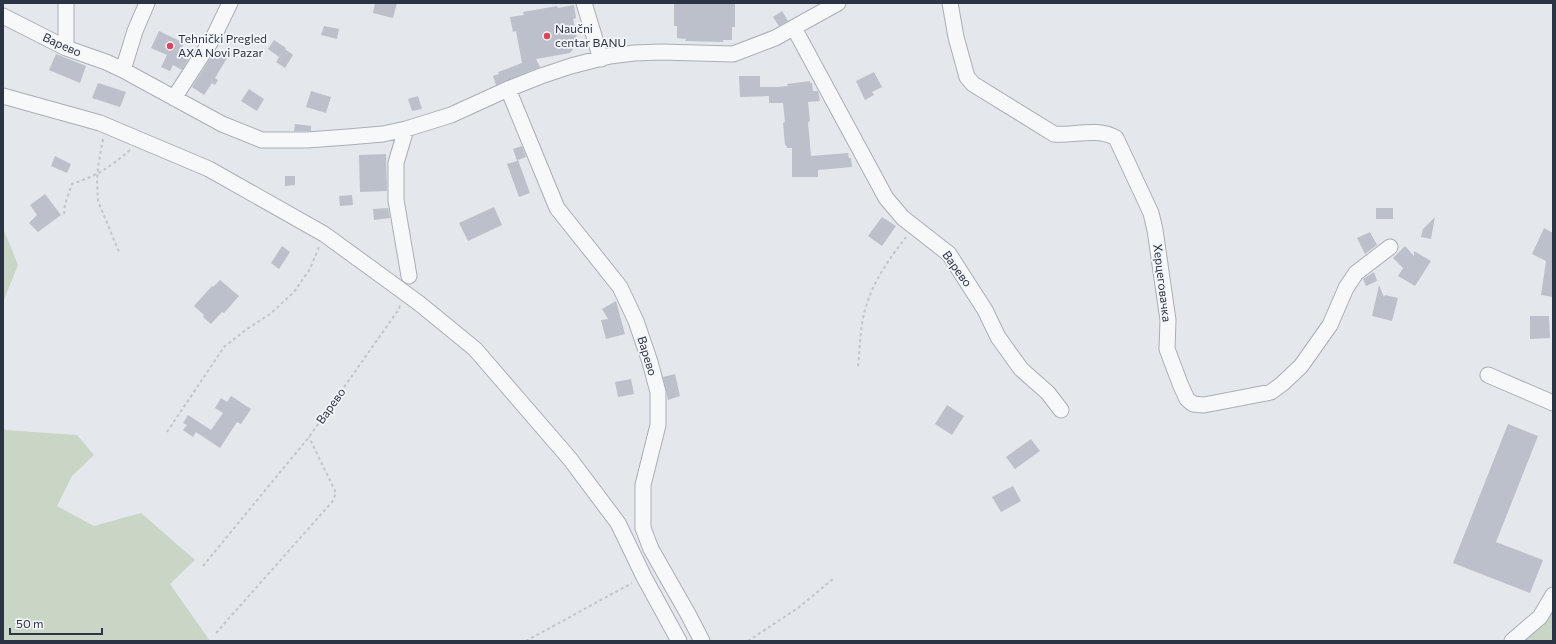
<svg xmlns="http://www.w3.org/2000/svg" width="1556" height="644" font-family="Commissioner,sans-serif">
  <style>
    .green { fill: #c9d6c5 }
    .building { fill: #bbc0ca }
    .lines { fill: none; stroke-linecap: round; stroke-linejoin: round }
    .minor-casing { stroke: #a9aeb7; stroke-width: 17 }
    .path { stroke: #c2c5cb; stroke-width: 2; stroke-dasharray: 3 3; stroke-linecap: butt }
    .minor { stroke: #f7f8fa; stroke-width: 15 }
    .minor-bridge-casing { stroke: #a9aeb7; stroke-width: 17; stroke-linecap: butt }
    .minor-bridge { stroke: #f7f8fa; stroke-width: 15 }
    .poi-dot { fill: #d1495b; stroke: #f4f6f9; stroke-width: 1.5 }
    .labels { text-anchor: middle; stroke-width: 3.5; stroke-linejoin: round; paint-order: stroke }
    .poi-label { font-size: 12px; fill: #2b3445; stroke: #f4f6f9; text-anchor: start }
    .street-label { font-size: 12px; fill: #2b3445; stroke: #f4f6f9 }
  </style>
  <rect width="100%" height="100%" fill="#e4e7ec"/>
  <path class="green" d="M 3,228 L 18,265 L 3,302 Z
    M 3,427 L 5,430 L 77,435 L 94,455 L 72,476 L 57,506 L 94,526 L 141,513 L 195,560 L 170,584 L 210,641 L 3,641 Z
    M 1553,595 L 1553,641 L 1514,641 Z"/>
  <path class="building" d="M 375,3 L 397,3 L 393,18 L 373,13 Z
    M 674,3 L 735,3 L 735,27 L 732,27 L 732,40 L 723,40 L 723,42 L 685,41 L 686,39 L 677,38 L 677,26 L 674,26 Z
    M 574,5 L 576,18 L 573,19 L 578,43 L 570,53 L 536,59 L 540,67 L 496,85 L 493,76 L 499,74 L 498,72 L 522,63 L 516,31 L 513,32 L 510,17 L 524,15 L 523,12 L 557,6 L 558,8 Z
    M 782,11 L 788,21 L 779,26 L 773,17 Z
    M 324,26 L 339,29 L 337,39 L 321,35 Z
    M 159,31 L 184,43 L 179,54 L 188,58 L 188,60 L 182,70 L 173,65 L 170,71 L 161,67 L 167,55 L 151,48 Z
    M 274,40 L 286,48 L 285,49 L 293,55 L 285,68 L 276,62 L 283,51 L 279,57 L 268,49 Z
    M 215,51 L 227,58 L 215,78 L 218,80 L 215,85 L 212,83 L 204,95 L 192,87 Z
    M 56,54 L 86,66 L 80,83 L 49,70 Z
    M 874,72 L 882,87 L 872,92 L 874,95 L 865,100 L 856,81 Z
    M 739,76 L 760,76 L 760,87 L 777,87 L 788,86 L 787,84 L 810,81 L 810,83 L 812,83 L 813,91 L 818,91 L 820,101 L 808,102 L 810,121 L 808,122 L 811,156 L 848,153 L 849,158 L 851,158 L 852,167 L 818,170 L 818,177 L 792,177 L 792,148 L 787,148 L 786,145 L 785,145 L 783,123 L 785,122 L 783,103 L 769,103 L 769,96 L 740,97 Z
    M 98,83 L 126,92 L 120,107 L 92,98 Z
    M 249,89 L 264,99 L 257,111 L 241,101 Z
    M 311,91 L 331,97 L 326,113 L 306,107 Z
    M 418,96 L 422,109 L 412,111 L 408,99 Z
    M 295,124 L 311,126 L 311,131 L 294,131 Z
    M 522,146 L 526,157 L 518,160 L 530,193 L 519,197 L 507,164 L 517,161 L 513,149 Z
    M 386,154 L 387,191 L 360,192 L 359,155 Z
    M 55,156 L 71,164 L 67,173 L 51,166 Z
    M 285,176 L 295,176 L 295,185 L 285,186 Z
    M 45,194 L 61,215 L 38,232 L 29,223 L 37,215 L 30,205 Z
    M 352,195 L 353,205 L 340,206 L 339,196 Z
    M 494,207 L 502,225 L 468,241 L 459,223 Z
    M 388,208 L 390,218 L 374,220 L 373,209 Z
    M 1376,208 L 1393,208 L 1393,219 L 1376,219 Z
    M 882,217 L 896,226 L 882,246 L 868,236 Z
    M 1435,217 L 1431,239 L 1421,237 L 1423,229 Z
    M 1544,228 L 1553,233 L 1553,297 L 1541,295 L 1546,261 L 1532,254 Z
    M 1370,232 L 1377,245 L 1365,254 L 1357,238 Z
    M 282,246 L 290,252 L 279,269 L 271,263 Z
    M 1405,246 L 1414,256 L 1414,251 L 1431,261 L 1415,286 L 1398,276 L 1403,268 L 1393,258 Z
    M 1374,272 L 1377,281 L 1366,286 L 1363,279 Z
    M 220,280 L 239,296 L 224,313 L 222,312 L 211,324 L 203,317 L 204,315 L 194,306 L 212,286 L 213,287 Z
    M 1379,285 L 1384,297 L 1385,295 L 1398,298 L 1392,321 L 1372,316 Z
    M 616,301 L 625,334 L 606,339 L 601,320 L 608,319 L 602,309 Z
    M 1530,316 L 1549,316 L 1550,338 L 1530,339 Z
    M 675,374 L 680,396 L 668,400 L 663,377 Z
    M 631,379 L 634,394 L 618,397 L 615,382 Z
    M 231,396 L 251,409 L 241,424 L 237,422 L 220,448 L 196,432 L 193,437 L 183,430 L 187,425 L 183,423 L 188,415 L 211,430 L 223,413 L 215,408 L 221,398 L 227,402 Z
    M 947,405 L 964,416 L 952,435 L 935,424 Z
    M 1508,424 L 1538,436 L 1496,542 L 1543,560 L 1530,593 L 1453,563 Z
    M 1031,439 L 1040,451 L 1015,469 L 1006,457 Z
    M 1013,486 L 1021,501 L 1001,512 L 992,497 Z"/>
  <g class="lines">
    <defs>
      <path id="minor" d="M 584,3 L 601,59
        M 950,3 L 956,37 L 967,77 L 973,84 L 1054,134 C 1074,136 1097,127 1116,138 L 1151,213 L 1155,230 L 1168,320 L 1167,349 L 1181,386 L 1187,399 L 1193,404 L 1204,405 L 1271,392 L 1282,384 L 1301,366 L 1330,325 L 1346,288 L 1356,273 L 1390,247
        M 3,16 L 66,48 L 106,62 L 123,70 L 222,124 L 262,140 L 307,140 L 348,137 L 383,134 L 406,129 L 451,115 L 508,89 L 541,76 L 571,66 L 610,56 L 634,53 L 661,52 L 733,54 L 775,38 L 838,3
        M 794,28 L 886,198 L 903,218 L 949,254 L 985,310 L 998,337 L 1021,369 L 1048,393 L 1061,410
        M 66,48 L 66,3
        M 123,70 L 135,31 L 147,3
        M 508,89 L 557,208 L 620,287 L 636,321 L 650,362 L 658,392 L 658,425 L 643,485 L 643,528 L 651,549 L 688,614 L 702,641
        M 3,96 L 100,123 L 209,169 L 324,234 L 390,282
        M 174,98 L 213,38 L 230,3
        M 406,129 L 396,163 L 396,200 L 409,276
        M 420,304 L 475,349 L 570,459 L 618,523 L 644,577 L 679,641
        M 1488,375 L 1553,403
        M 1512,641 L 1540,617 L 1553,595"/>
    </defs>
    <use href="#minor" class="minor-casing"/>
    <path class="path" d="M 103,139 L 98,167 L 97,181 L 98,201 L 119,252
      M 64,214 L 65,204 L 72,184 C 98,175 109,168 130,150
      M 858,366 C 860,349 860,327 865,310 C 872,283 889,259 906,237
      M 167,432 L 224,347 L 247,329 L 270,314 L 294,292 L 310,269 L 319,247
      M 203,566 L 309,437 L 399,309 L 400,305
      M 216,633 L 332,502 L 336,493 L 309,437
      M 526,641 L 632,583
      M 748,641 L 798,608 L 833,579"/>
    <use href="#minor" class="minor"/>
    <defs>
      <path id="minor-bridge" d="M 390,282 L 420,304"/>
    </defs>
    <use href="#minor-bridge" class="minor-bridge-casing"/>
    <use href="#minor-bridge" class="minor-bridge"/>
  </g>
  <g class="poi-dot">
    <circle cx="547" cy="36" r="4"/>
    <circle cx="170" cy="46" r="4"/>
  </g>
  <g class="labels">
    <g class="poi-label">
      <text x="555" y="33">Naučni<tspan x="555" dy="14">centar BANU</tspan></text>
      <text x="178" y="43">Tehnički Pregled<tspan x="178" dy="14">AXA Novi Pazar</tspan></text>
    </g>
    <g class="street-label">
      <text transform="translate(62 45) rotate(24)" y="4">Варево</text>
      <text transform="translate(957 269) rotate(54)" y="4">Варево</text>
      <text transform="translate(1162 283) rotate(83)" y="4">Херцеговачка</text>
      <text transform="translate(647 356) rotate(73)" y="4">Варево</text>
      <text transform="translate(331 406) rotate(-55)" y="4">Варево</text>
    </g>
  </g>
  <rect width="1556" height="644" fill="none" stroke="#2b3445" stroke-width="8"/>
  <path d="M10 628v6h92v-6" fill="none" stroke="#2b3445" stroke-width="2"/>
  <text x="16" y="628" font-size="12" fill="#2b3445" stroke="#f4f6f9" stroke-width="3" paint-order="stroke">50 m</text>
</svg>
